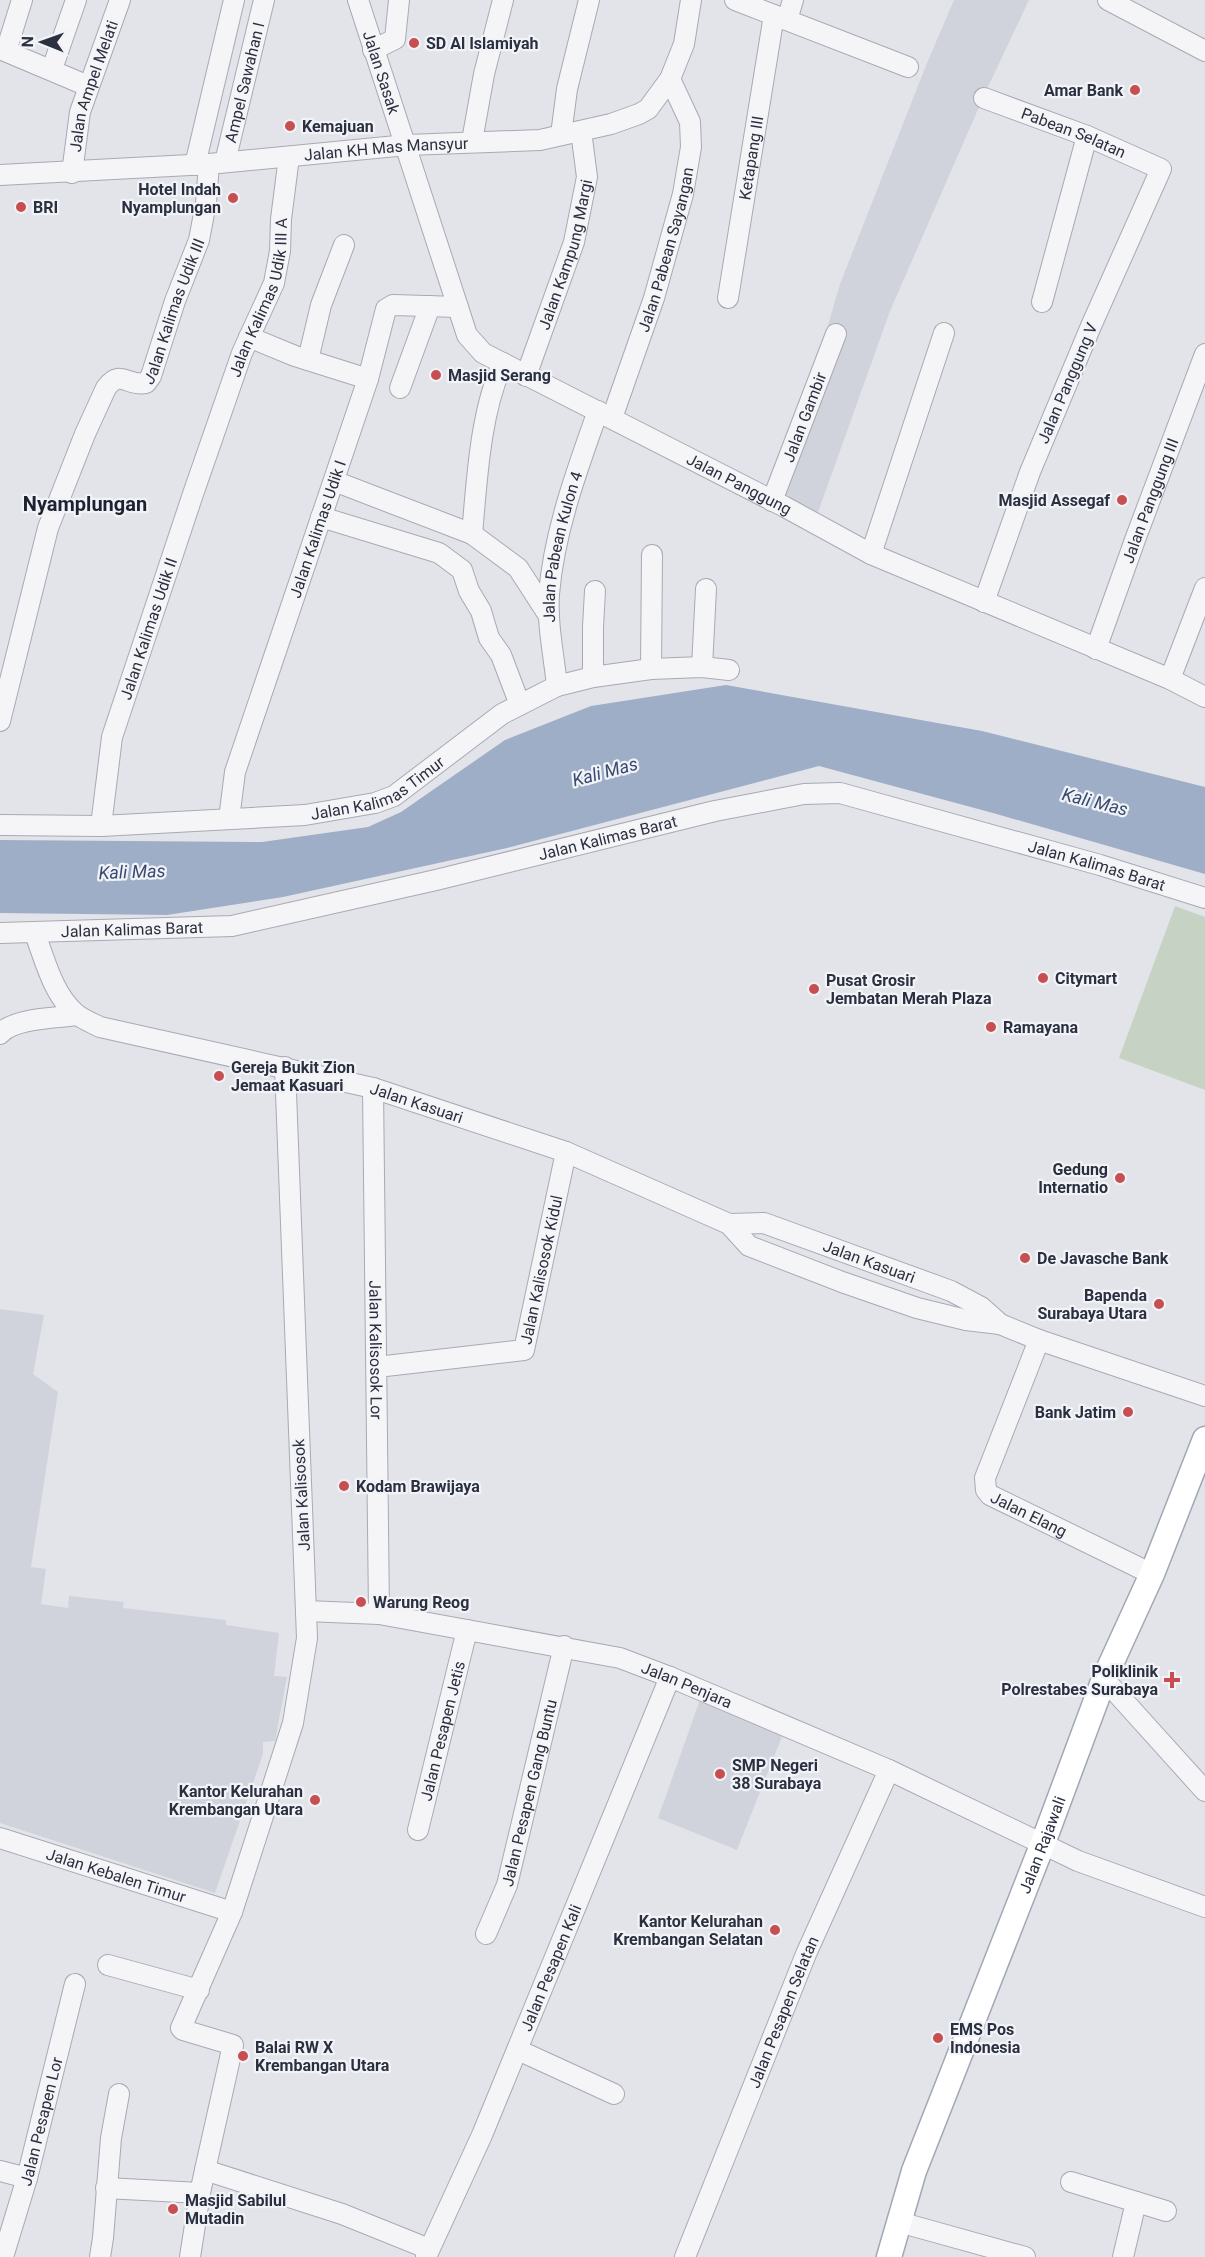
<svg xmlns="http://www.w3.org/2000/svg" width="1205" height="2257" font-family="Roboto,sans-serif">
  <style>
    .built { fill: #d0d3db }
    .green { fill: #c6d3c4 }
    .water { fill: #9faec7 }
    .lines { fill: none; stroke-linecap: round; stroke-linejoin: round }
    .minor-casing { stroke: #a7aab4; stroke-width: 22 }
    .major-casing { stroke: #a2a7b5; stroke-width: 27 }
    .minor { stroke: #f5f5f8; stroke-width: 20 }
    .major { stroke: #fff; stroke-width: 24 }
    .poi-dot { fill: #c74f52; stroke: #f2f3f7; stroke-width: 2 }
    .labels { text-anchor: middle; stroke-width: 4.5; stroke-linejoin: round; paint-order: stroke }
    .poi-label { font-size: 16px; font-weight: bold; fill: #2b3041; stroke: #f2f3f7; text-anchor: start }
    .street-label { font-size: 16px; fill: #2b3041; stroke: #f2f3f7 }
    .water-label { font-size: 18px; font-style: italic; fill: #374a72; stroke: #f2f3f7 }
    .quarter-label { font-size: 20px; font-weight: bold; fill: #1d2131; stroke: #f2f3f7 }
  </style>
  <rect width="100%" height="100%" fill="#e2e4ea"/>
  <path class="built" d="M 954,0 L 1029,0 L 986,91 L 890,311 L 817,515 L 778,497 L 840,284 L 927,63 Z
    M 0,1309 L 44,1315 L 33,1374 L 58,1392 L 31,1567 L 46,1569 L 41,1604 L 68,1608 L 69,1596 L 124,1602 L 123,1608 L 226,1620 L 226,1625 L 279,1633 L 274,1676 L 287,1677 L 275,1741 L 263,1742 L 263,1754 L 215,1893 L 0,1823 Z
    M 701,1697 L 785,1729 L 737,1850 L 658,1818 Z"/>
  <path class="green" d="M 1175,906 L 1205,917 L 1205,1090 L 1119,1058 Z"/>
  <path class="water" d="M 726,685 L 982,731 L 1205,787 L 1205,874 L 993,813 L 819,766 L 507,848 L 283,897 L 167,915 L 0,913 L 0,840 L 262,842 L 368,827 L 401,812 L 505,740 L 591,706 Z"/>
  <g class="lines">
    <defs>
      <g id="minor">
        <path id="s1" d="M 358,0 L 467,335 L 483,353 L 785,507 L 871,554 L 1170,679 L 1205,697"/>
        <path d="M 735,0 L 908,67"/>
        <path d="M 1108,0 L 1205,51"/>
        <path d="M 787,20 L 793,0"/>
        <path d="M 0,49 L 88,86"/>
        <path d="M 373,50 L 395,39 L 399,0"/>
        <path d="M 6,51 L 22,0"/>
        <path d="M 52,69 L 76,0"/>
        <path id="s2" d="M 984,98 L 1087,136 L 1161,169 L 1091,326 L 1030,472 L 984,602"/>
        <path d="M 561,135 L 567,89 L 589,0"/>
        <path d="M 472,141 L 484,74 L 503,0"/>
        <path id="s3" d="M 225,162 L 264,0"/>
        <path d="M 195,165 L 234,0"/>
        <path id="s4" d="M 72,173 L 80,112 L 120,0"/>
        <path id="s5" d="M 0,175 L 209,164 L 407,145 L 540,140 L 611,124 L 639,114 L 648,109 L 670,79 L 684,44 L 691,0"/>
        <path id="s6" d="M 728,298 L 774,15"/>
        <path d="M 1042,302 L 1087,136"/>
        <path d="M 249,337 L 295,356 L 368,379"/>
        <path d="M 308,360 L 321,305 L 344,245"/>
        <path id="s7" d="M 526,376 L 574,242 L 587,177 L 581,131"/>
        <path d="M 400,388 L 430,306"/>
        <path id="s8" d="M 612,418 L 654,298 L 683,194 L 691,147 L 690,122 L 670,79"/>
        <path d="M 334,481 L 472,534 L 518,568 L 549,616"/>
        <path id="s9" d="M 772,501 L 836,334"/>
        <path d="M 321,517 L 439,553 L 462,570 L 469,591 L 481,611 L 489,638 L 501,655 L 520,705"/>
        <path d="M 472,534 C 477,480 480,412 503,363"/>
        <path d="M 871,554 L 944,333"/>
        <path id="s10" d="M 1096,649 L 1136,537 L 1205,354"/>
        <path d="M 702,667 L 706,589"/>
        <path d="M 651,669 L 652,555"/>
        <path d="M 593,677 L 593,627 L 595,591"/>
        <path d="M 1170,679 L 1205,588"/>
        <path id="s11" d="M 557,686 C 554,656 547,625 549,594 C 554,532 577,470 598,411"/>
        <path id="s12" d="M 0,721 L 48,528 L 85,434 L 106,388 C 121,368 127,387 146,383 L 151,376 L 175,301 L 199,240 L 206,203 L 209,164"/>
        <path id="s13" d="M 229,819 L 235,772 L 368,379 L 386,309 L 393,305 L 458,307"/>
        <path id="s14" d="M 0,825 L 101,826 L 305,815 L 375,803 L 394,796 L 502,714 L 557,686 L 593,677 L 651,669 L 702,667 L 729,670"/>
        <path id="s15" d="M 101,826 L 112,737 L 193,494 L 242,353 L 274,283 L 280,251 L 281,219 L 289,157"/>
        <path id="s16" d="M 0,933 L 232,926 L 436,880 L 715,811 L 804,794 L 840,793 L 1100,865 L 1205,898"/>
        <path id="s17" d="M 35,934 C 45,960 53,994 75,1013 C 82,1019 92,1023 100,1027 L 373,1088 L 566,1152 L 729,1224 L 749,1246 L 842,1282 L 917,1308 L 966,1320 L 1000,1324 L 1039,1340 L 1205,1396"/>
        <path d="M 0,1034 C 13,1018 57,1018 77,1015"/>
        <path id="s18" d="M 373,1088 L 379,1614"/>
        <path id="s19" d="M 729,1224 L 764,1223 L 951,1291 L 981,1307 L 1000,1324"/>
        <path id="s20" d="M 1039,1340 L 985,1478 L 986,1490 L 990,1495 L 1152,1574"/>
        <path id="s21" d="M 377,1367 L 524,1350 L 566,1152"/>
        <path id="s22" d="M 306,1611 L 379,1614 L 620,1658 L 670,1677 L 889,1770 L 1078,1861 L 1205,1907"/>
        <path d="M 1104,1679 L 1205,1791"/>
        <path id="s23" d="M 418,1830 L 467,1630"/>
        <path id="s24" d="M 0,1838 L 232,1912"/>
        <path id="s25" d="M 486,1934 L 507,1885 L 564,1646"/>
        <path d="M 108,1965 L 199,1990"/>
        <path d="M 518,2050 L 614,2094"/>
        <path d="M 205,2170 L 233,2045 L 183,2030 L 181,2028 L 232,1912 L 293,1723 L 307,1638 L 285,1067"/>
        <path d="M 0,2171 L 27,2178"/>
        <path d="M 1071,2182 L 1166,2211"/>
        <path d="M 106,2188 L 200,2193 L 205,2170 L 342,2214 L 429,2249"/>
        <path d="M 899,2222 L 1025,2257"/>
        <path id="s26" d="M 3,2257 L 27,2178 L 75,1984"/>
        <path d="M 100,2257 L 103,2238 L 111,2138 L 119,2094"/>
        <path d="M 190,2257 L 200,2193"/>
        <path id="s27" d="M 426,2257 L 482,2135 L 670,1677"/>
        <path id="s28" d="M 685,2257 L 806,1954 L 889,1770"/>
        <path d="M 1123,2257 L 1136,2202"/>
      </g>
      <g id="major">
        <path id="s29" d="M 889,2257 L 914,2171 L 1043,1843 L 1104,1679 L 1152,1574 L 1205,1439"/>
      </g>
    </defs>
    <use href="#minor" class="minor-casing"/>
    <use href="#major" class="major-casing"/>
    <use href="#minor" class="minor"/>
    <use href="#major" class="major"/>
  </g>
  <g class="poi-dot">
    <circle cx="414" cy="43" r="6"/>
    <circle cx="1135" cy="90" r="6"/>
    <circle cx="290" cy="126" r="6"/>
    <circle cx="233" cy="198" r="6"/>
    <circle cx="21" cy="207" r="6"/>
    <circle cx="436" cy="375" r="6"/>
    <circle cx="1122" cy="500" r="6"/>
    <circle cx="1043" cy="978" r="6"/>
    <circle cx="814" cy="989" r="6"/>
    <circle cx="991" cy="1027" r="6"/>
    <circle cx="219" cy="1076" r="6"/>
    <circle cx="1120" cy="1178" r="6"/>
    <circle cx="1025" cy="1258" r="6"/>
    <circle cx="1159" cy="1304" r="6"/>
    <circle cx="1128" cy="1412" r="6"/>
    <circle cx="344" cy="1486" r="6"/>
    <circle cx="361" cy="1602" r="6"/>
    <path d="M1169 1671h6v6h6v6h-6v6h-6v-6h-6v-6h6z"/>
    <circle cx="720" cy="1774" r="6"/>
    <circle cx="315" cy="1800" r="6"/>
    <circle cx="775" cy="1930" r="6"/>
    <circle cx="938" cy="2038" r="6"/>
    <circle cx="243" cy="2056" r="6"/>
    <circle cx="173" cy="2209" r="6"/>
  </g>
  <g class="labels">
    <g class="poi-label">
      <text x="426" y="49">SD Al Islamiyah</text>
      <text x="1123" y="96" text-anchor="end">Amar Bank</text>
      <text x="302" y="132">Kemajuan</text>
      <text x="221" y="195" text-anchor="end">Hotel Indah<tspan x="221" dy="18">Nyamplungan</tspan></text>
      <text x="33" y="213">BRI</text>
      <text x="448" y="381">Masjid Serang</text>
      <text x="1110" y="506" text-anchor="end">Masjid Assegaf</text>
      <text x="1055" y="984">Citymart</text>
      <text x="826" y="986">Pusat Grosir<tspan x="826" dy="18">Jembatan Merah Plaza</tspan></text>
      <text x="1003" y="1033">Ramayana</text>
      <text x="231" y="1073">Gereja Bukit Zion<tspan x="231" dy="18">Jemaat Kasuari</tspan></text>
      <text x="1108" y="1175" text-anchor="end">Gedung<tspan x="1108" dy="18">Internatio</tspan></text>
      <text x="1037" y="1264">De Javasche Bank</text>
      <text x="1147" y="1301" text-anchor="end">Bapenda<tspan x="1147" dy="18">Surabaya Utara</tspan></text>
      <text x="1116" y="1418" text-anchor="end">Bank Jatim</text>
      <text x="356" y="1492">Kodam Brawijaya</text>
      <text x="373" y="1608">Warung Reog</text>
      <text x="1158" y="1677" text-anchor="end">Poliklinik<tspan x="1158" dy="18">Polrestabes Surabaya</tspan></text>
      <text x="732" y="1771">SMP Negeri<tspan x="732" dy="18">38 Surabaya</tspan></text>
      <text x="303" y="1797" text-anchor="end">Kantor Kelurahan<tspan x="303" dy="18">Krembangan Utara</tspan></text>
      <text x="763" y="1927" text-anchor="end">Kantor Kelurahan<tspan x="763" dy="18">Krembangan Selatan</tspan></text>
      <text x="950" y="2035">EMS Pos<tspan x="950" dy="18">Indonesia</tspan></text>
      <text x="255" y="2053">Balai RW X<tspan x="255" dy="18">Krembangan Utara</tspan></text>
      <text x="185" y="2206">Masjid Sabilul<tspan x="185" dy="18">Mutadin</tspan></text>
    </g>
    <g class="street-label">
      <text dy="6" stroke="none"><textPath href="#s1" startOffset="76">Jalan Sasak</textPath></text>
      <text dy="6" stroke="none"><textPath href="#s3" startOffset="82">Ampel Sawahan I</textPath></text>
      <text dy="6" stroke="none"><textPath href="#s4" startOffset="90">Jalan Ampel Melati</textPath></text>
      <text dy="6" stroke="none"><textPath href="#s2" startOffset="96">Pabean Selatan</textPath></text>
      <text dy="6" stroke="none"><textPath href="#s5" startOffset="387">Jalan KH Mas Mansyur</textPath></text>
      <text dy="6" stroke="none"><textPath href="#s6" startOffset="142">Ketapang III</textPath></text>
      <text dy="6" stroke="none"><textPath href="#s8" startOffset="177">Jalan Pabean Sayangan</textPath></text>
      <text dy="6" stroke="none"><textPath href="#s7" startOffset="128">Jalan Kampung Margi</textPath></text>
      <text dy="6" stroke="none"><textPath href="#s15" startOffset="554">Jalan Kalimas Udik III A</textPath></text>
      <text dy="6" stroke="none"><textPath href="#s12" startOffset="472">Jalan Kalimas Udik III</textPath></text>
      <text transform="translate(1067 383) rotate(-67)" y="6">Jalan Panggung V</text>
      <text dy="6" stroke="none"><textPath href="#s9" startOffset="90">Jalan Gambir</textPath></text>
      <text dy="6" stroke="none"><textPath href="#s1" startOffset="664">Jalan Panggung</textPath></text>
      <text dy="6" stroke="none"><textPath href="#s10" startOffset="158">Jalan Panggung III</textPath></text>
      <text dy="6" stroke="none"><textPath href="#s13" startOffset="304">Jalan Kalimas Udik I</textPath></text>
      <text dy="6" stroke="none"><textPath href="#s11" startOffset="141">Jalan Pabean Kulon 4</textPath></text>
      <text dy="6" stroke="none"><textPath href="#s15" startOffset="204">Jalan Kalimas Udik II</textPath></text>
      <text dy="6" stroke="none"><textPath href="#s14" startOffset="384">Jalan Kalimas Timur</textPath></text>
      <text dy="6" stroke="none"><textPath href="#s16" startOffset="618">Jalan Kalimas Barat</textPath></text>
      <text dy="6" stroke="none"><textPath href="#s16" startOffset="1122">Jalan Kalimas Barat</textPath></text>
      <text dy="6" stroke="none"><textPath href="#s16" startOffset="132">Jalan Kalimas Barat</textPath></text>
      <text dy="6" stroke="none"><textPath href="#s17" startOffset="444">Jalan Kasuari</textPath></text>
      <text dy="6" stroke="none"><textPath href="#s19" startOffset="147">Jalan Kasuari</textPath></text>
      <text dy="6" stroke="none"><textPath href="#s21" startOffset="230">Jalan Kalisosok Kidul</textPath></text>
      <text dy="6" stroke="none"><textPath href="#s18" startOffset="262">Jalan Kalisosok Lor</textPath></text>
      <text transform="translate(301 1495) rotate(-93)" y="6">Jalan Kalisosok</text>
      <text dy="6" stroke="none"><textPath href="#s20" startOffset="210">Jalan Elang</textPath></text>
      <text dy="6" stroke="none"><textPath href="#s22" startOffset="390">Jalan Penjara</textPath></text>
      <text dy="6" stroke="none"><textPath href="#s23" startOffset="102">Jalan Pesapen Jetis</textPath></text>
      <text dy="6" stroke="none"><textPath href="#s25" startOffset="148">Jalan Pesapen Gang Buntu</textPath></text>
      <text dy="6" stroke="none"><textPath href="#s29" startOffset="440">Jalan Rajawali</textPath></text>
      <text dy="6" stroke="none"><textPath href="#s24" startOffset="122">Jalan Kebalen Timur</textPath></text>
      <text dy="6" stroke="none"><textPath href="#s27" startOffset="315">Jalan Pesapen Kali</textPath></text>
      <text dy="6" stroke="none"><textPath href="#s28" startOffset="264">Jalan Pesapen Selatan</textPath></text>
      <text dy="6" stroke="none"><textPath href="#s26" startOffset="141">Jalan Pesapen Lor</textPath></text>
    </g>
    <g class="water-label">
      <text transform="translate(605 772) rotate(-15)" y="6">Kali Mas</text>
      <text transform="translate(1095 802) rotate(14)" y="6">Kali Mas</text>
      <text transform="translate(132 872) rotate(-2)" y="6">Kali Mas</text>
    </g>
    <g class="quarter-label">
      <text x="85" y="511">Nyamplungan</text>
    </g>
  </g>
  <g transform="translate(42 42) rotate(271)" stroke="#f2f3f7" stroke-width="4.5" paint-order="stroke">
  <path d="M0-4.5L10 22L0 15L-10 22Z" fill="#2b3041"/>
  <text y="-9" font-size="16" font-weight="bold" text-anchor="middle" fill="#2b3041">N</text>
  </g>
</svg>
